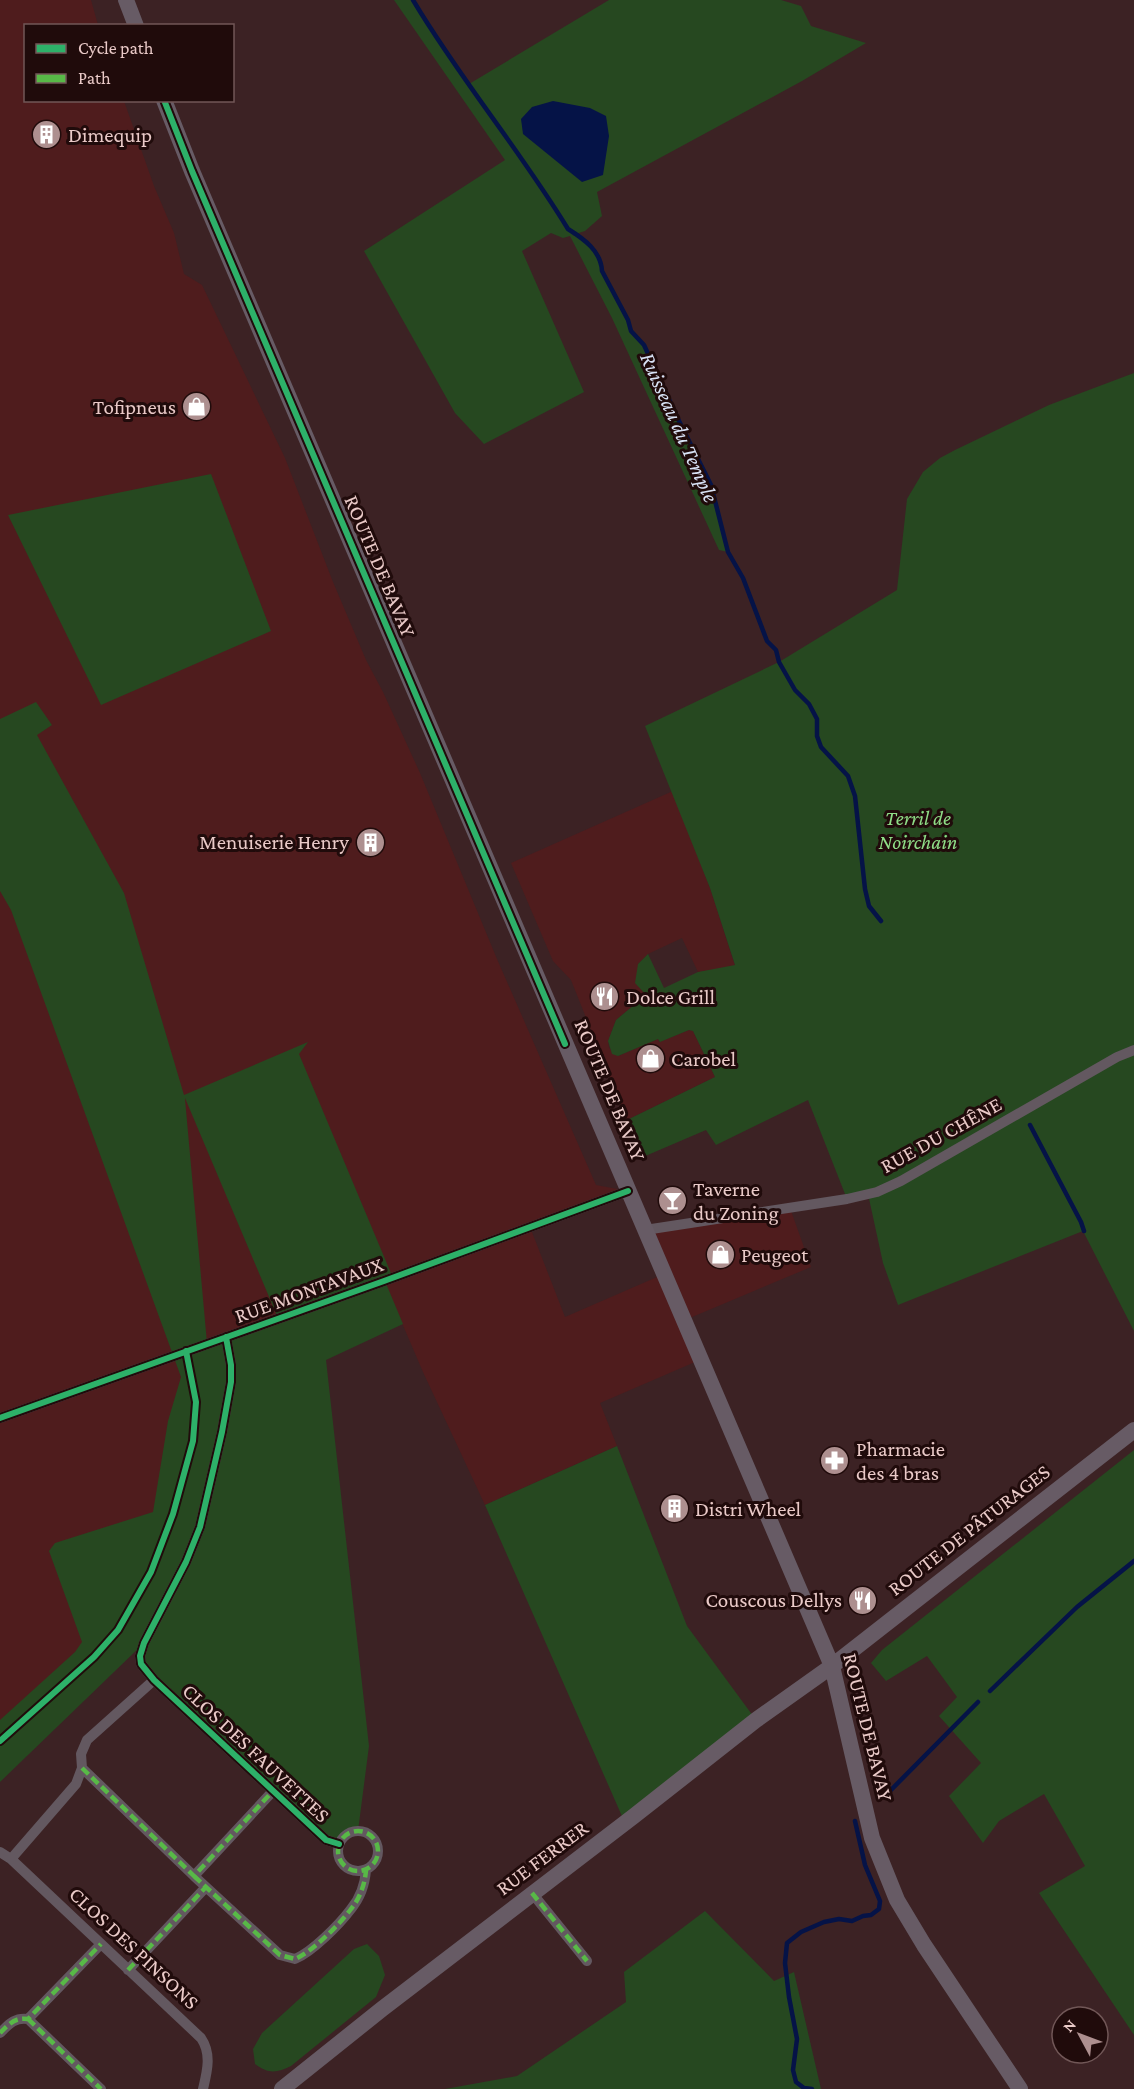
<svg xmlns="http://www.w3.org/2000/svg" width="1134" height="2089" font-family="'Crimson Pro',serif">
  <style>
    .built { fill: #4f1c1d }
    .green { fill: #264820; fill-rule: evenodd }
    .water { fill: #051347 }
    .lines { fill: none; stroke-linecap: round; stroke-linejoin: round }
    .stream { stroke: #051347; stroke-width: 4.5 }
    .minor { stroke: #635860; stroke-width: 10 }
    .secondary { stroke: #675b65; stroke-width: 16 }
    .quiet { stroke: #58b947; stroke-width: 4.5; stroke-dasharray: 9 4.5; stroke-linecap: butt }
    .cycleway-casing { stroke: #200b0b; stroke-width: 10 }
    .cycleway { stroke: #2db169; stroke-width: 6 }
    .labels { text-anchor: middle; stroke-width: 6; stroke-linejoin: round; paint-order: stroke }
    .poi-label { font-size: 21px; fill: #eacac8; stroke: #200b0b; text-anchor: start }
    .street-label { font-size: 21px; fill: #eacac8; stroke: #200b0b }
    .park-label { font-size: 21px; font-style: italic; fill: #8fde87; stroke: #200b0b }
    .water-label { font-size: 22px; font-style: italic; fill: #d8e2f5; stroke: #200b0b }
  </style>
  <rect width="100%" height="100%" fill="#3c2224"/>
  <path class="built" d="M 0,0 L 91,0 L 98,25 L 26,26 L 26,100 L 124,101 L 154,186 L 174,233 L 184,274 L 202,285 L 285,458 L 333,582 L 366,660 L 383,692 L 420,773 L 497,959 L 596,1185 L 628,1191 L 530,1227 L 565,1317 L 664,1274 L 645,1230 L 790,1208 L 811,1267 L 685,1320 L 702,1359 L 600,1403 L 617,1446 L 485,1505 L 423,1372 L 384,1281 L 207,1345 L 150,1632 L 0,1781 Z
    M 673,791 L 710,888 L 735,966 L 698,972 L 682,938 L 648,954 L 638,964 L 646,995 L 616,1020 L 608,1041 L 609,1048 L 618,1056 L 658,1039 L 659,1042 L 689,1030 L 693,1031 L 715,1077 L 627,1120 L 571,980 L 553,961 L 511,863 Z"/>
  <path class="green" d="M 394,0 L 413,0 L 438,42 L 469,84 L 609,0 L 781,0 L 801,6 L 811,26 L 866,43 L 802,81 L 597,192 L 602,216 L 585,231 L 572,235 C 588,239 601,254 602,271 L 628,320 L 631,331 L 644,345 L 678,419 L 711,485 L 728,552 L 719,550 L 612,318 L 570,236 L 563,238 L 551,233 L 522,251 L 584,392 L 484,444 L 455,413 L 364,251 L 505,160 Z
    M 1134,373 L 1134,1331 L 1083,1231 L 898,1305 L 883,1263 L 868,1194 L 847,1199 L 808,1100 L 716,1145 L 706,1130 L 643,1157 L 627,1120 L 715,1077 L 693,1031 L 689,1030 L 660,1042 L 658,1039 L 618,1056 L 612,1054 L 608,1041 L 616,1020 L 646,995 L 635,983 L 638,964 L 648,954 L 664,988 L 698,972 L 735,965 L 710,888 L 645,726 L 779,662 L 897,590 L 907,499 L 923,472 L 940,458 L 955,450 L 1049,405 Z
    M 211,474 L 271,631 L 101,705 L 8,515 Z
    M 36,702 L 52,725 L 37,735 L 124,893 L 184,1095 L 308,1042 L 299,1054 L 393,1278 L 385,1281 L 403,1324 L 326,1360 L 369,1746 L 358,1831 L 349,1833 L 341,1840 L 326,1840 L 146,1671 L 143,1644 L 0,1782 L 0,1720 L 75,1652 L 82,1642 L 49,1551 L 55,1543 L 153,1512 L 168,1421 L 181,1377 L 11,910 L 0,891 L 0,719 ZM 185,1098 L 278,1318 L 207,1343 L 185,1099 Z
    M 617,1446 L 687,1626 L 756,1720 L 625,1823 L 485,1505 Z
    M 1134,1450 L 1134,2035 L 1039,1893 L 1085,1866 L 1044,1794 L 999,1821 L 983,1843 L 949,1796 L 981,1763 L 939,1716 L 957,1697 L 927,1656 L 886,1681 L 871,1663 L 882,1650 Z
    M 705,1911 L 774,1981 L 794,1972 L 821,2089 L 445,2089 L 517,2076 L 626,2002 L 624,1972 Z
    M 367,1944 L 379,1956 L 385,1975 L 376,1997 L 291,2066 C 277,2073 268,2074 255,2064 L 253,2049 L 262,2033 L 354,1949 Z"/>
  <path class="water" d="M 553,101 L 590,108 L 606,116 L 609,136 L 603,175 L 582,182 L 523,134 L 521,119 L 532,107 Z"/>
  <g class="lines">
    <path class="stream" d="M 413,0 C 460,79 520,150 568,229 C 584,239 601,251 602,271 L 628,320 L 631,331 L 644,345 L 678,419 L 711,485 L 728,552 L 743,578 L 767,641 L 776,650 L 779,662 L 795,690 L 809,704 L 817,719 L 817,736 L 821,747 L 848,776 L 855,796 L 865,889 L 869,906 L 881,921
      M 1030,1125 L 1081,1222 L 1084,1231
      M 990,1691 L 1077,1607 L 1134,1561
      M 888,1793 L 978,1702
      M 812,2089 L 804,2088 L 796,2082 L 793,2070 L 797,2039 L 789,1997 L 785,1963 L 787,1943 L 801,1932 L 824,1922 L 839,1919 L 852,1921 L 863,1916 L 871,1915 L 879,1909 L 880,1901 L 865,1865 L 855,1821"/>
    <path class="minor" d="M 645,1230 L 847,1199 L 877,1192 L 901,1181 L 1117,1057 L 1134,1050
      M 226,1337 L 231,1365 L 231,1382 L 222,1432 L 200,1527 L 186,1562 L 144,1643 L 140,1656 L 141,1664 L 154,1680 L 326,1840 L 339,1844
      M 0,1418 L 384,1281 L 628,1191
      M 82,1768 L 194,1876 L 273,1791
      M338 1851a20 20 0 1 1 40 0a20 20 0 1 1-40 0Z
      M 0,1852 L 11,1859 L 201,2038 C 212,2054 207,2072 203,2089
      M 11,1859 L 76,1784 L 82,1768 L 81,1754 L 87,1740 L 154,1680
      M 194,1876 L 280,1955 L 295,1959 C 312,1952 339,1925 351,1909 C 360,1898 365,1884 366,1870
      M 532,1893 L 587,1961
      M 128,1970 L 206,1887
      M 28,2019 L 101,2089
      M 0,2033 C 9,2024 15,2017 28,2019 L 101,1944"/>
    <path class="secondary" d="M 126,0 L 136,26
      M 164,100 L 192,171 L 832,1666 L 872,1838 L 897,1900 L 924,1945 L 1020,2089
      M 282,2089 L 382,2009 L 634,1816 L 756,1720 L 832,1666 L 1134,1430"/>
    <path class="quiet" d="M 82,1768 L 194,1876 L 273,1791
      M338 1851a20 20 0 1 1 40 0a20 20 0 1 1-40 0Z
      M 194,1876 L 280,1955 L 295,1959 C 312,1952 339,1925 351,1909 C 360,1898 365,1884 366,1870
      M 532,1893 L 587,1961
      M 128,1970 L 206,1887
      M 28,2019 L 101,2089
      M 0,2033 C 9,2024 15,2017 28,2019 L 101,1944"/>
    <defs>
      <path id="cycleway" d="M 164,100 L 192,171 L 565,1044
        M 226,1337 L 231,1365 L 231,1382 L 222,1432 L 200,1527 L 186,1562 L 144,1643 L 140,1656 L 141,1664 L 154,1680 L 326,1840 L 339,1844
        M 0,1418 L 384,1281 L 628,1191
        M 0,1741 L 94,1657 L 118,1630 L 151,1572 L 173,1514 L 193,1441 L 196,1402 L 186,1351"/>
    </defs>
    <use href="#cycleway" class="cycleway-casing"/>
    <use href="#cycleway" class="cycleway"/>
  </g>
  <defs>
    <symbol id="building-disc" viewBox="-11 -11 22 22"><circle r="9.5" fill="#ad8f8f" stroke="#200b0b"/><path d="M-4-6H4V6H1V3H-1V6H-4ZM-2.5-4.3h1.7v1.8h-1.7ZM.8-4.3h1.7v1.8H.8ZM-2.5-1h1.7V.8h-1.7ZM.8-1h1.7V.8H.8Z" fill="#fff"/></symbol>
    <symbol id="shop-disc" viewBox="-11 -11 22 22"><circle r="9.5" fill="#ad8f8f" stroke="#200b0b"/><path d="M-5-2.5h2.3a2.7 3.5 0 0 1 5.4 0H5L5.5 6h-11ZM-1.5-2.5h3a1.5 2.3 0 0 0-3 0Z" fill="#fff"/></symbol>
    <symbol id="restaurant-disc" viewBox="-11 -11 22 22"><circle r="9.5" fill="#ad8f8f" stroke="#200b0b"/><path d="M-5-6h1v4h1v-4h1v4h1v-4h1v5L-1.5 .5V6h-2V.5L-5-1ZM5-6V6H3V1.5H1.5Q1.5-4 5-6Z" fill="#fff"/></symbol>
    <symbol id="bar-disc" viewBox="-11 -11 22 22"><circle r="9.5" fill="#ad8f8f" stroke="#200b0b"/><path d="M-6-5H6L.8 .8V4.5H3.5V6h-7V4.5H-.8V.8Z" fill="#fff"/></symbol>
    <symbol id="pharmacy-disc" viewBox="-11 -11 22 22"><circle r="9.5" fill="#ad8f8f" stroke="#200b0b"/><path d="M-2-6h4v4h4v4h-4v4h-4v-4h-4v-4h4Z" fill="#fff"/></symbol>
  </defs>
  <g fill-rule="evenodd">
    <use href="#building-disc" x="30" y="118" width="33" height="33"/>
    <use href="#shop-disc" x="180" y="390" width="33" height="33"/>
    <use href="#building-disc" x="354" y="826" width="33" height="33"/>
    <use href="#restaurant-disc" x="588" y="980" width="33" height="33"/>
    <use href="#shop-disc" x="634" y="1042" width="33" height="33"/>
    <use href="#bar-disc" x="656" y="1184" width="33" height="33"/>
    <use href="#shop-disc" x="704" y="1238" width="33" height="33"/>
    <use href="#pharmacy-disc" x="818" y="1444" width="33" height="33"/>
    <use href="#building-disc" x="658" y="1492" width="33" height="33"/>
    <use href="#restaurant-disc" x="846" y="1584" width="33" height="33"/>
  </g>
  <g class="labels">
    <g class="poi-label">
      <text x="68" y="142">Dimequip</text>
      <text x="176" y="414" text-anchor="end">Tofipneus</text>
      <text x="349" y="849" text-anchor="end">Menuiserie Henry</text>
      <text x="626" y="1004">Dolce Grill</text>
      <text x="671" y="1066">Carobel</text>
      <text x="693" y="1196">Taverne<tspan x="693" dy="24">du Zoning</tspan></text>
      <text x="741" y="1262">Peugeot</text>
      <text x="856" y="1456">Pharmacie<tspan x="856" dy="24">des 4 bras</tspan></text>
      <text x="695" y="1516">Distri Wheel</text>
      <text x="842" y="1607" text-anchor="end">Couscous Dellys</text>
    </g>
    <g class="street-label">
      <text transform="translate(380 566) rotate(67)" y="7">ROUTE DE BAVAY</text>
      <text transform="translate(610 1090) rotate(67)" y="7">ROUTE DE BAVAY</text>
      <text transform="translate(941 1135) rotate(-29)" y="7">RUE DU CHÊNE</text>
      <text transform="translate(309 1290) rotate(-20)" y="7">RUE MONTAVAUX</text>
      <text transform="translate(969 1530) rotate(-38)" y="7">ROUTE DE PÂTURAGES</text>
      <text transform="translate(868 1727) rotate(76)" y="7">ROUTE DE BAVAY</text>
      <text transform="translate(256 1753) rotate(43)" y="7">CLOS DES FAUVETTES</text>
      <text transform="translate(542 1858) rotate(-37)" y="7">RUE FERRER</text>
      <text transform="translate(134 1948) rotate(43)" y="7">CLOS DES PINSONS</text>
    </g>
    <g class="park-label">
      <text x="918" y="825">Terril de<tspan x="918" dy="24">Noirchain</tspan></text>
    </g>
    <g class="water-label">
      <text transform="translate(680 427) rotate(66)" y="8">Ruisseau du Temple</text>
    </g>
  </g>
  <rect x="24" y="24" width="210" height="78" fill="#200b0b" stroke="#715757" stroke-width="1.5"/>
  <rect x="36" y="44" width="30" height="9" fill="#2db169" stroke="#715757" stroke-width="1.5"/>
  <text x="78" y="54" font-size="18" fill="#eacac8">Cycle path</text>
  <rect x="36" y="74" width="30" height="9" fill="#58b947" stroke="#715757" stroke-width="1.5"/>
  <text x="78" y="84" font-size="18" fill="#eacac8">Path</text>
  <g transform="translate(1080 2035) rotate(311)"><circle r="28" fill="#200b0b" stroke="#715757" stroke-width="1.5"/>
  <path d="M0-4.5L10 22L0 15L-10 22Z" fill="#ad8f8f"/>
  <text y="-9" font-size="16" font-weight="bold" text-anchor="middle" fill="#eacac8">N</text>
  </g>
</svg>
